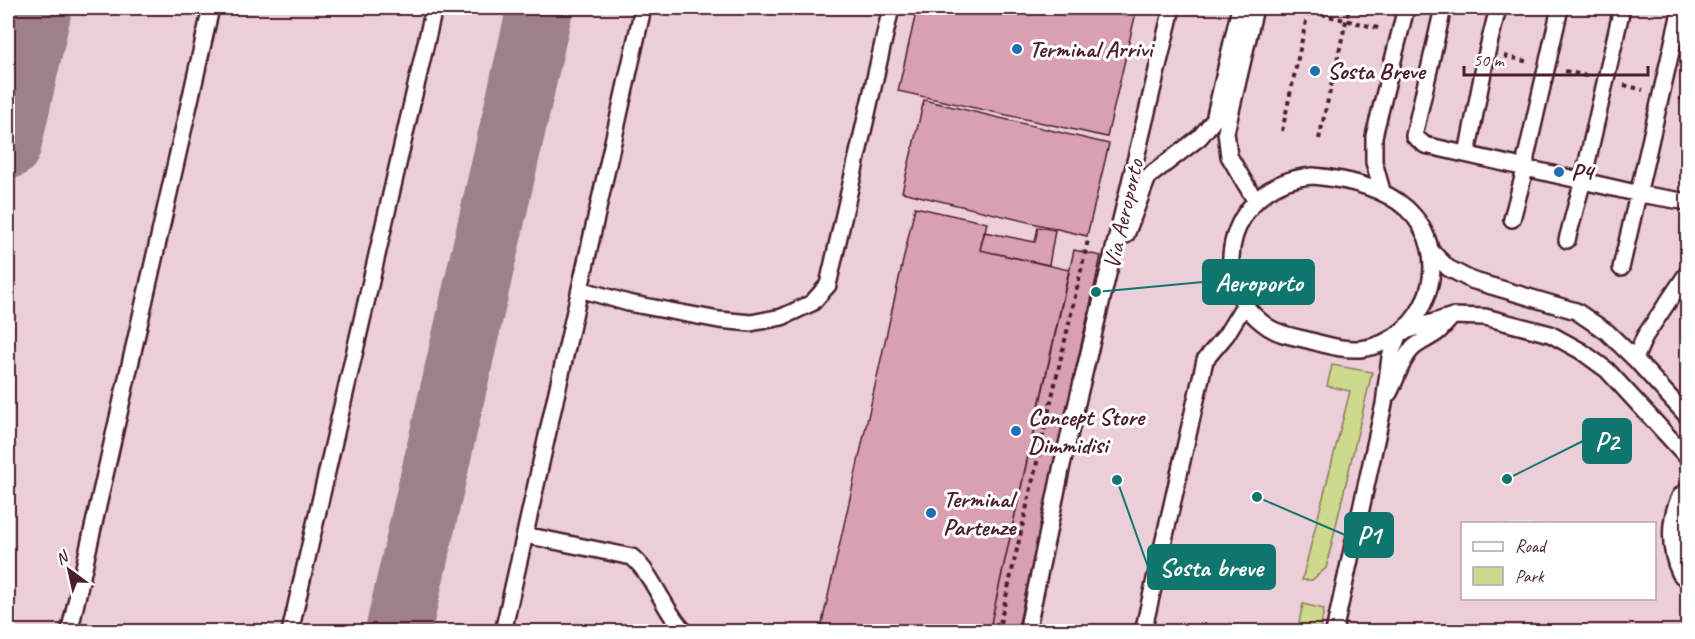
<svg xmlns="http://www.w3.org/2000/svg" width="1695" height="639" font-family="Caveat,sans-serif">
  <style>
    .built { fill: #ebced8; fill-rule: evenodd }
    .green { fill: #cdd98d; stroke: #8c7c5c; stroke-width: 1.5 }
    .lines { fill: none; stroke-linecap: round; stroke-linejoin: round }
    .taxiway { stroke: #9e808a; stroke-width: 66 }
    .building { fill: #d8a0b1; stroke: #4a1f2b; stroke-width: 1.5 }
    .lane-casing { stroke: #4a1f2b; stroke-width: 20 }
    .secondary-casing { stroke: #4a1f2b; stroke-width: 38 }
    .path { stroke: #4a1f2b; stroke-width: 4; stroke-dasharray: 4.5 4.5; stroke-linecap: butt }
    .lane { stroke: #fff; stroke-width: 15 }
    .secondary { stroke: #fff; stroke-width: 33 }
    .poi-dot { fill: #1f6fb2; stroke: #fff; stroke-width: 2 }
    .labels { text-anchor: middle; stroke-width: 6; stroke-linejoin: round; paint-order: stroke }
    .poi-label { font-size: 24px; font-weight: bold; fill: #4a1f2b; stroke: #fff; text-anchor: start }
    .street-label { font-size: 24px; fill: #4a1f2b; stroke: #fff }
    .leader { fill: none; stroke: #0f766e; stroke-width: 2 }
    .callout-dot { fill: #0f766e; stroke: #fff; stroke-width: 2 }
    .callout { fill: #0f766e; stroke: #0f766e; stroke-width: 2 }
    .callout-label { font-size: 26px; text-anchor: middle; font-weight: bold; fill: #fff }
  </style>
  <rect width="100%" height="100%" fill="#f3e2e8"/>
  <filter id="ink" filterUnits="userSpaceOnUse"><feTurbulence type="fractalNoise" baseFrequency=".0167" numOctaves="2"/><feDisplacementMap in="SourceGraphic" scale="12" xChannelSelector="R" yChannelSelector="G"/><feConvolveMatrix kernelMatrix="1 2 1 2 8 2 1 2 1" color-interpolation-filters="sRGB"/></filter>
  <g filter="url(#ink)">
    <path class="built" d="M 8,8 L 1687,8 L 1687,631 L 8,631 ZM 1462,524 L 1654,524 L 1654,598 L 1462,598 Z"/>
    <path class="green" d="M 1332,365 L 1372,372 L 1326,568 L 1312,580 L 1302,580 L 1350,391 L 1327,386 Z
      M 1303,604 L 1324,609 L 1320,631 L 1297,631 Z"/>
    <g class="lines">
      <path class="taxiway" d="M 8,146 L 39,8
        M 398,632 L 540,8"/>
    </g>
    <path class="building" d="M 917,8 L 1137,8 L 1107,137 L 898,91 Z
      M 924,100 L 1109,144 L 1087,236 L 902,192 Z
      M 915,207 L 987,223 L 980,250 L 1069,270 L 989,632 L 820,632 Z
      M 1038,227 L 1055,230 L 1049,265 L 980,250 L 984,232 L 1035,242 Z
      M 1074,250 L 1101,256 L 1017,632 L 989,632 Z"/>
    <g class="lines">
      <defs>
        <path id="lane" d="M 643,8 L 580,289 L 628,303 L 719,320 L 751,323 L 782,317 L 812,303 L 828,285 L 891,8
          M 1255,8 L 1226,132 L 1229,156 L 1255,200
          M 1443,8 L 1414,136 L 1425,145 L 1640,194 L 1688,202
          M 1467,154 L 1487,52 L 1498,8
          M 1313,176 C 1345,179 1381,186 1406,208 C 1457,254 1428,341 1360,349 C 1342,350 1327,345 1311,341 C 1296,337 1280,335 1268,327 C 1200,281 1232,181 1313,176 Z
          M 1382,191 L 1374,162 L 1374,136 L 1406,8
          M 1512,219 L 1526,166 L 1526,157 L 1560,8
          M 1126,235 L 1148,177 L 1200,137 L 1214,120 L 1240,8
          M 1567,240 L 1583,180 L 1622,8
          M 1431,251 L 1448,268 L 1471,280 L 1576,311 L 1607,332 L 1635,359 L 1688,417
          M 1621,268 L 1681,8
          M 1635,359 L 1645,336 L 1688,272
          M 1389,393 C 1397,379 1400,362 1411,350 C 1419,341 1430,339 1439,331 C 1443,327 1447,322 1452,317
          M 525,535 L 632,557 C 655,577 663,610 685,632
          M 71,632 L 70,629 L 211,8
          M 290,632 L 434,8
          M 503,632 L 580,289
          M 1027,632 L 1062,465 L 1172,8
          M 1143,632 L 1205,360 L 1226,335 L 1245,304
          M 1334,632 L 1384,404 L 1390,357 L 1399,333 L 1453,316 L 1485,317 L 1550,334 L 1581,351 L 1607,370 L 1688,458"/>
        <path id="secondary" d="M 1688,501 C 1678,521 1678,548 1688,569"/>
      </defs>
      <use href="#lane" class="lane-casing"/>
      <use href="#secondary" class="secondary-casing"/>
      <path class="path" d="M 1295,8 L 1382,29
        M 1504,56 L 1529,62
        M 1565,71 L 1587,76
        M 1624,85 L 1643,90
        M 1679,98 L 1688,100
        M 1282,131 L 1309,8
        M 1319,139 L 1349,8
        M 998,632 L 1088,240
        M 1229,632 L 1231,623"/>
      <use href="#lane" class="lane"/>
      <use href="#secondary" class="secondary"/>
    </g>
  </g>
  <g class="poi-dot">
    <circle cx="1017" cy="49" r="6"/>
    <circle cx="1315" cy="71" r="6"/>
    <circle cx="1559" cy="172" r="6"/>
    <circle cx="1016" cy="431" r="6"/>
    <circle cx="931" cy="513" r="6"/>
  </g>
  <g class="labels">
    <g class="poi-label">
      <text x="1029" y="57">Terminal Arrivi</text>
      <text x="1327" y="79">Sosta Breve</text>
      <text x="1571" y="180">P4</text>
      <text x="1028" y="425">Concept Store<tspan x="1028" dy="28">Dimmidisi</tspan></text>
      <text x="943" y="507">Terminal<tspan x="943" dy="28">Partenze</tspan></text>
    </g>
    <g class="street-label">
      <text transform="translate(1123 214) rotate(-77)" y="8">Via Aeroporto</text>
    </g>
  </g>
  <path class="leader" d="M1096 292L1203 282M1507 479L1583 441M1257 497L1345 535M1117 480L1148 567"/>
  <g class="callout-dot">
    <circle cx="1096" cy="292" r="6"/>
    <circle cx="1507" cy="479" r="6"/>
    <circle cx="1257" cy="497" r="6"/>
    <circle cx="1117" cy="480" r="6"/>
  </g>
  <g class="callout">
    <rect x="1203" y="260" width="111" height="44" rx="6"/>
    <rect x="1583" y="419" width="48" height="44" rx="6"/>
    <rect x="1345" y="513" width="48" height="44" rx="6"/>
    <rect x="1148" y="545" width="127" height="44" rx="6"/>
  </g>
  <g class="callout-label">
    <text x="1259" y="291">Aeroporto</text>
    <text x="1607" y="450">P2</text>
    <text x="1369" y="544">P1</text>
    <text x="1211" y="576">Sosta breve</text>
  </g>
  <rect width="1695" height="639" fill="none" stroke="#fff" stroke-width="30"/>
  <rect x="15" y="15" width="1665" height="609" fill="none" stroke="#4a1f2b" stroke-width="2" filter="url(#ink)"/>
  <rect x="1461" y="522" width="195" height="78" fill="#ffffff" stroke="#b7a5aa" stroke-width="1.5"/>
  <rect x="1473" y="542" width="30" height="9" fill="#ffffff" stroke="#b7a5aa" stroke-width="1.5"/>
  <text x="1515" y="552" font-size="18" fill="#4a1f2b">Road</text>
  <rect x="1473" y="567" width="30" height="18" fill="#cdd98d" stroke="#b7a5aa" stroke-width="1.5"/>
  <text x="1515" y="582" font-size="18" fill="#4a1f2b">Park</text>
  <g transform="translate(69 570) rotate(327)" stroke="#ffffff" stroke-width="4.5" paint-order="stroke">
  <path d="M0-4.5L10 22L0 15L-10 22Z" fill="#4a1f2b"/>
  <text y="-9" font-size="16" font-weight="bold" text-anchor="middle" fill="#4a1f2b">N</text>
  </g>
  <path d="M1464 66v9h184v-9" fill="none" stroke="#4a1f2b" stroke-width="3"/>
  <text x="1473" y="66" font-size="18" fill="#4a1f2b" stroke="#ffffff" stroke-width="4.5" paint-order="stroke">50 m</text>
</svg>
